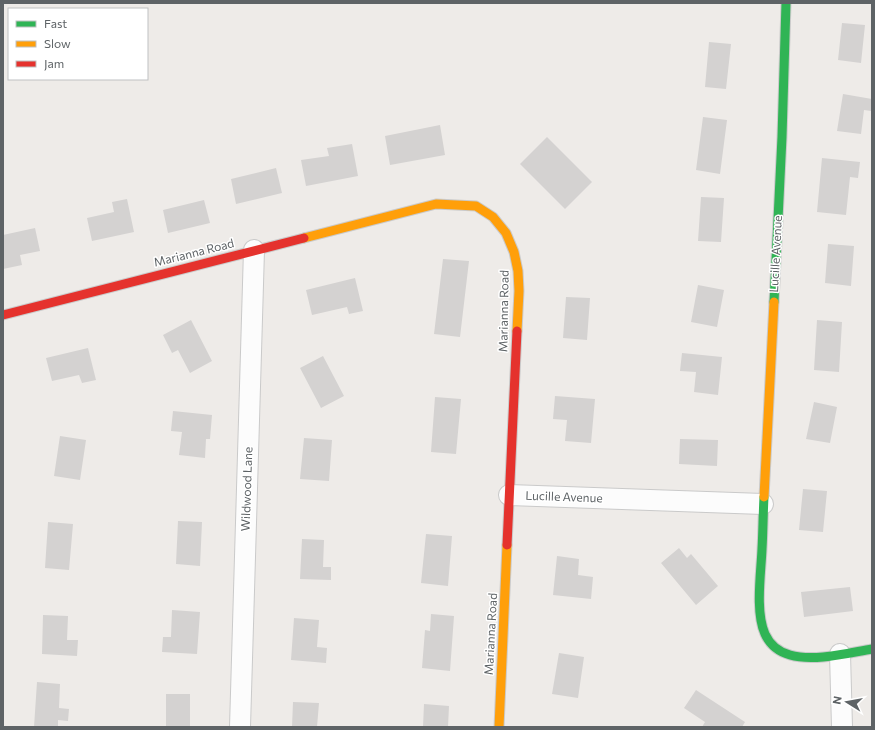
<svg xmlns="http://www.w3.org/2000/svg" width="875" height="730" font-family="Commissioner,sans-serif">
  <style>
    .building { fill: #d4d2d1 }
    .lines { fill: none; stroke-linecap: round; stroke-linejoin: round }
    .street-casing { stroke: #cacaca; stroke-width: 22 }
    .fast-casing { stroke: #cacaca; stroke-width: 11 }
    .slow-casing { stroke: #cacaca; stroke-width: 11 }
    .jam-casing { stroke: #cacaca; stroke-width: 11 }
    .street { stroke: #fcfcfc; stroke-width: 20 }
    .fast { stroke: #30b455; stroke-width: 9 }
    .slow { stroke: #ff9f0a; stroke-width: 9 }
    .jam { stroke: #e5322d; stroke-width: 9 }
    .labels { text-anchor: middle; stroke-width: 3; stroke-linejoin: round; paint-order: stroke }
    .street-label { font-size: 12px; fill: #5e6366; stroke: #fff }
  </style>
  <rect width="100%" height="100%" fill="#eeebe8"/>
  <path class="building" d="M 842,23 L 865,25 L 861,63 L 838,60 Z
    M 709,42 L 731,44 L 726,89 L 705,87 Z
    M 843,94 L 872,99 L 871,111 L 864,110 L 861,134 L 837,131 Z
    M 703,117 L 727,120 L 720,174 L 696,170 Z
    M 440,125 L 445,155 L 390,165 L 385,136 Z
    M 547,137 L 592,182 L 565,209 L 520,164 Z
    M 352,144 L 358,176 L 306,186 L 301,160 L 329,156 L 327,148 Z
    M 822,158 L 860,162 L 858,178 L 850,177 L 846,215 L 817,212 Z
    M 276,168 L 282,193 L 236,204 L 231,179 Z
    M 701,197 L 724,198 L 721,242 L 698,241 Z
    M 127,199 L 134,232 L 92,241 L 87,218 L 114,212 L 112,202 Z
    M 204,200 L 210,223 L 168,233 L 163,210 Z
    M 35,228 L 40,251 L 20,255 L 22,265 L 3,269 L 3,235 Z
    M 828,244 L 854,246 L 851,286 L 825,283 Z
    M 443,259 L 469,261 L 460,337 L 434,334 Z
    M 355,278 L 363,311 L 349,314 L 347,307 L 312,315 L 306,290 Z
    M 698,285 L 724,290 L 717,327 L 691,322 Z
    M 566,297 L 590,298 L 587,340 L 563,338 Z
    M 191,320 L 212,361 L 190,373 L 178,350 L 172,353 L 163,335 Z
    M 817,320 L 842,322 L 839,372 L 814,370 Z
    M 88,348 L 96,380 L 82,383 L 79,375 L 52,381 L 46,358 Z
    M 682,353 L 722,357 L 718,395 L 694,392 L 696,372 L 680,371 Z
    M 323,356 L 344,396 L 321,408 L 300,368 Z
    M 555,396 L 595,399 L 591,443 L 565,441 L 567,420 L 553,419 Z
    M 435,397 L 461,399 L 456,454 L 431,452 Z
    M 814,402 L 837,407 L 830,443 L 806,439 Z
    M 173,411 L 212,415 L 210,439 L 206,439 L 205,458 L 179,455 L 182,432 L 171,431 Z
    M 60,436 L 86,440 L 80,480 L 54,476 Z
    M 304,438 L 332,440 L 329,481 L 300,479 Z
    M 680,439 L 718,440 L 717,466 L 679,464 Z
    M 803,489 L 827,491 L 823,532 L 799,530 Z
    M 178,521 L 202,522 L 200,566 L 176,564 Z
    M 48,522 L 73,524 L 69,570 L 45,568 Z
    M 426,534 L 452,536 L 448,586 L 421,583 Z
    M 302,539 L 324,540 L 323,567 L 331,567 L 331,580 L 300,579 Z
    M 679,548 L 687,558 L 691,554 L 718,586 L 696,605 L 661,563 Z
    M 557,556 L 579,559 L 578,575 L 593,577 L 591,599 L 553,595 Z
    M 850,587 L 853,611 L 804,617 L 801,592 Z
    M 172,610 L 200,612 L 197,654 L 162,652 L 163,637 L 171,637 Z
    M 431,614 L 454,616 L 450,671 L 422,668 L 425,630 L 430,631 Z
    M 43,615 L 68,616 L 67,640 L 78,640 L 77,656 L 42,654 Z
    M 294,618 L 319,620 L 317,647 L 327,648 L 326,663 L 291,660 Z
    M 559,653 L 584,657 L 578,698 L 552,694 Z
    M 37,682 L 60,684 L 59,708 L 69,709 L 68,721 L 58,720 L 58,727 L 34,727 Z
    M 696,690 L 745,722 L 742,727 L 702,727 L 705,722 L 684,708 Z
    M 166,694 L 190,694 L 190,727 L 166,727 Z
    M 293,702 L 319,703 L 317,727 L 292,727 Z
    M 424,704 L 449,706 L 448,727 L 423,727 Z"/>
  <g class="lines">
    <defs>
      <path id="street" d="M 509,495 L 763,504
        M 840,654 L 842,727
        M 240,727 L 254,250"/>
      <path id="fast" d="M 774,302 L 782,137 L 786,3
        M 764,497 C 763,515 763,532 762,549 C 761,573 755,612 765,634 C 770,645 779,652 790,655 C 814,662 848,653 872,649"/>
      <path id="slow" d="M 304,238 L 436,204 L 476,206 L 493,217 L 506,233 L 514,252 L 518,271 L 519,291 L 517,331
        M 764,497 L 774,302
        M 499,727 L 507,545"/>
      <path id="jam" d="M 3,315 L 304,238
        M 507,545 L 517,331"/>
    </defs>
    <use href="#street" class="street-casing"/>
    <use href="#fast" class="fast-casing"/>
    <use href="#slow" class="slow-casing"/>
    <use href="#jam" class="jam-casing"/>
    <use href="#street" class="street"/>
    <use href="#fast" class="fast"/>
    <use href="#slow" class="slow"/>
    <use href="#jam" class="jam"/>
  </g>
  <g class="labels">
    <g class="street-label">
      <text transform="translate(194 253) rotate(-14)" y="4">Marianna Road</text>
      <text transform="translate(776 254) rotate(-87)" y="4">Lucille Avenue</text>
      <text transform="translate(504 311) rotate(-89)" y="4">Marianna Road</text>
      <text transform="translate(247 489) rotate(-88)" y="4">Wildwood Lane</text>
      <text transform="translate(564 497) rotate(2)" y="4">Lucille Avenue</text>
      <text transform="translate(491 634) rotate(-87)" y="4">Marianna Road</text>
    </g>
  </g>
  <rect width="875" height="730" fill="none" stroke="#5e6366" stroke-width="8"/>
  <rect x="8" y="8" width="140" height="72" fill="#ffffff" stroke="#bfc1c2"/>
  <rect x="16" y="21" width="20" height="6" fill="#30b455" stroke="#bfc1c2"/>
  <text x="44" y="28" font-size="12" fill="#5e6366">Fast</text>
  <rect x="16" y="41" width="20" height="6" fill="#ff9f0a" stroke="#bfc1c2"/>
  <text x="44" y="48" font-size="12" fill="#5e6366">Slow</text>
  <rect x="16" y="61" width="20" height="6" fill="#e5322d" stroke="#bfc1c2"/>
  <text x="44" y="68" font-size="12" fill="#5e6366">Jam</text>
  <g transform="translate(847 702) rotate(281)" stroke="#ffffff" stroke-width="3" paint-order="stroke">
  <path d="M0-3L7 15L0 10L-7 15Z" fill="#5e6366"/>
  <text y="-6" font-size="11" font-weight="bold" text-anchor="middle" fill="#5e6366">N</text>
  </g>
</svg>
